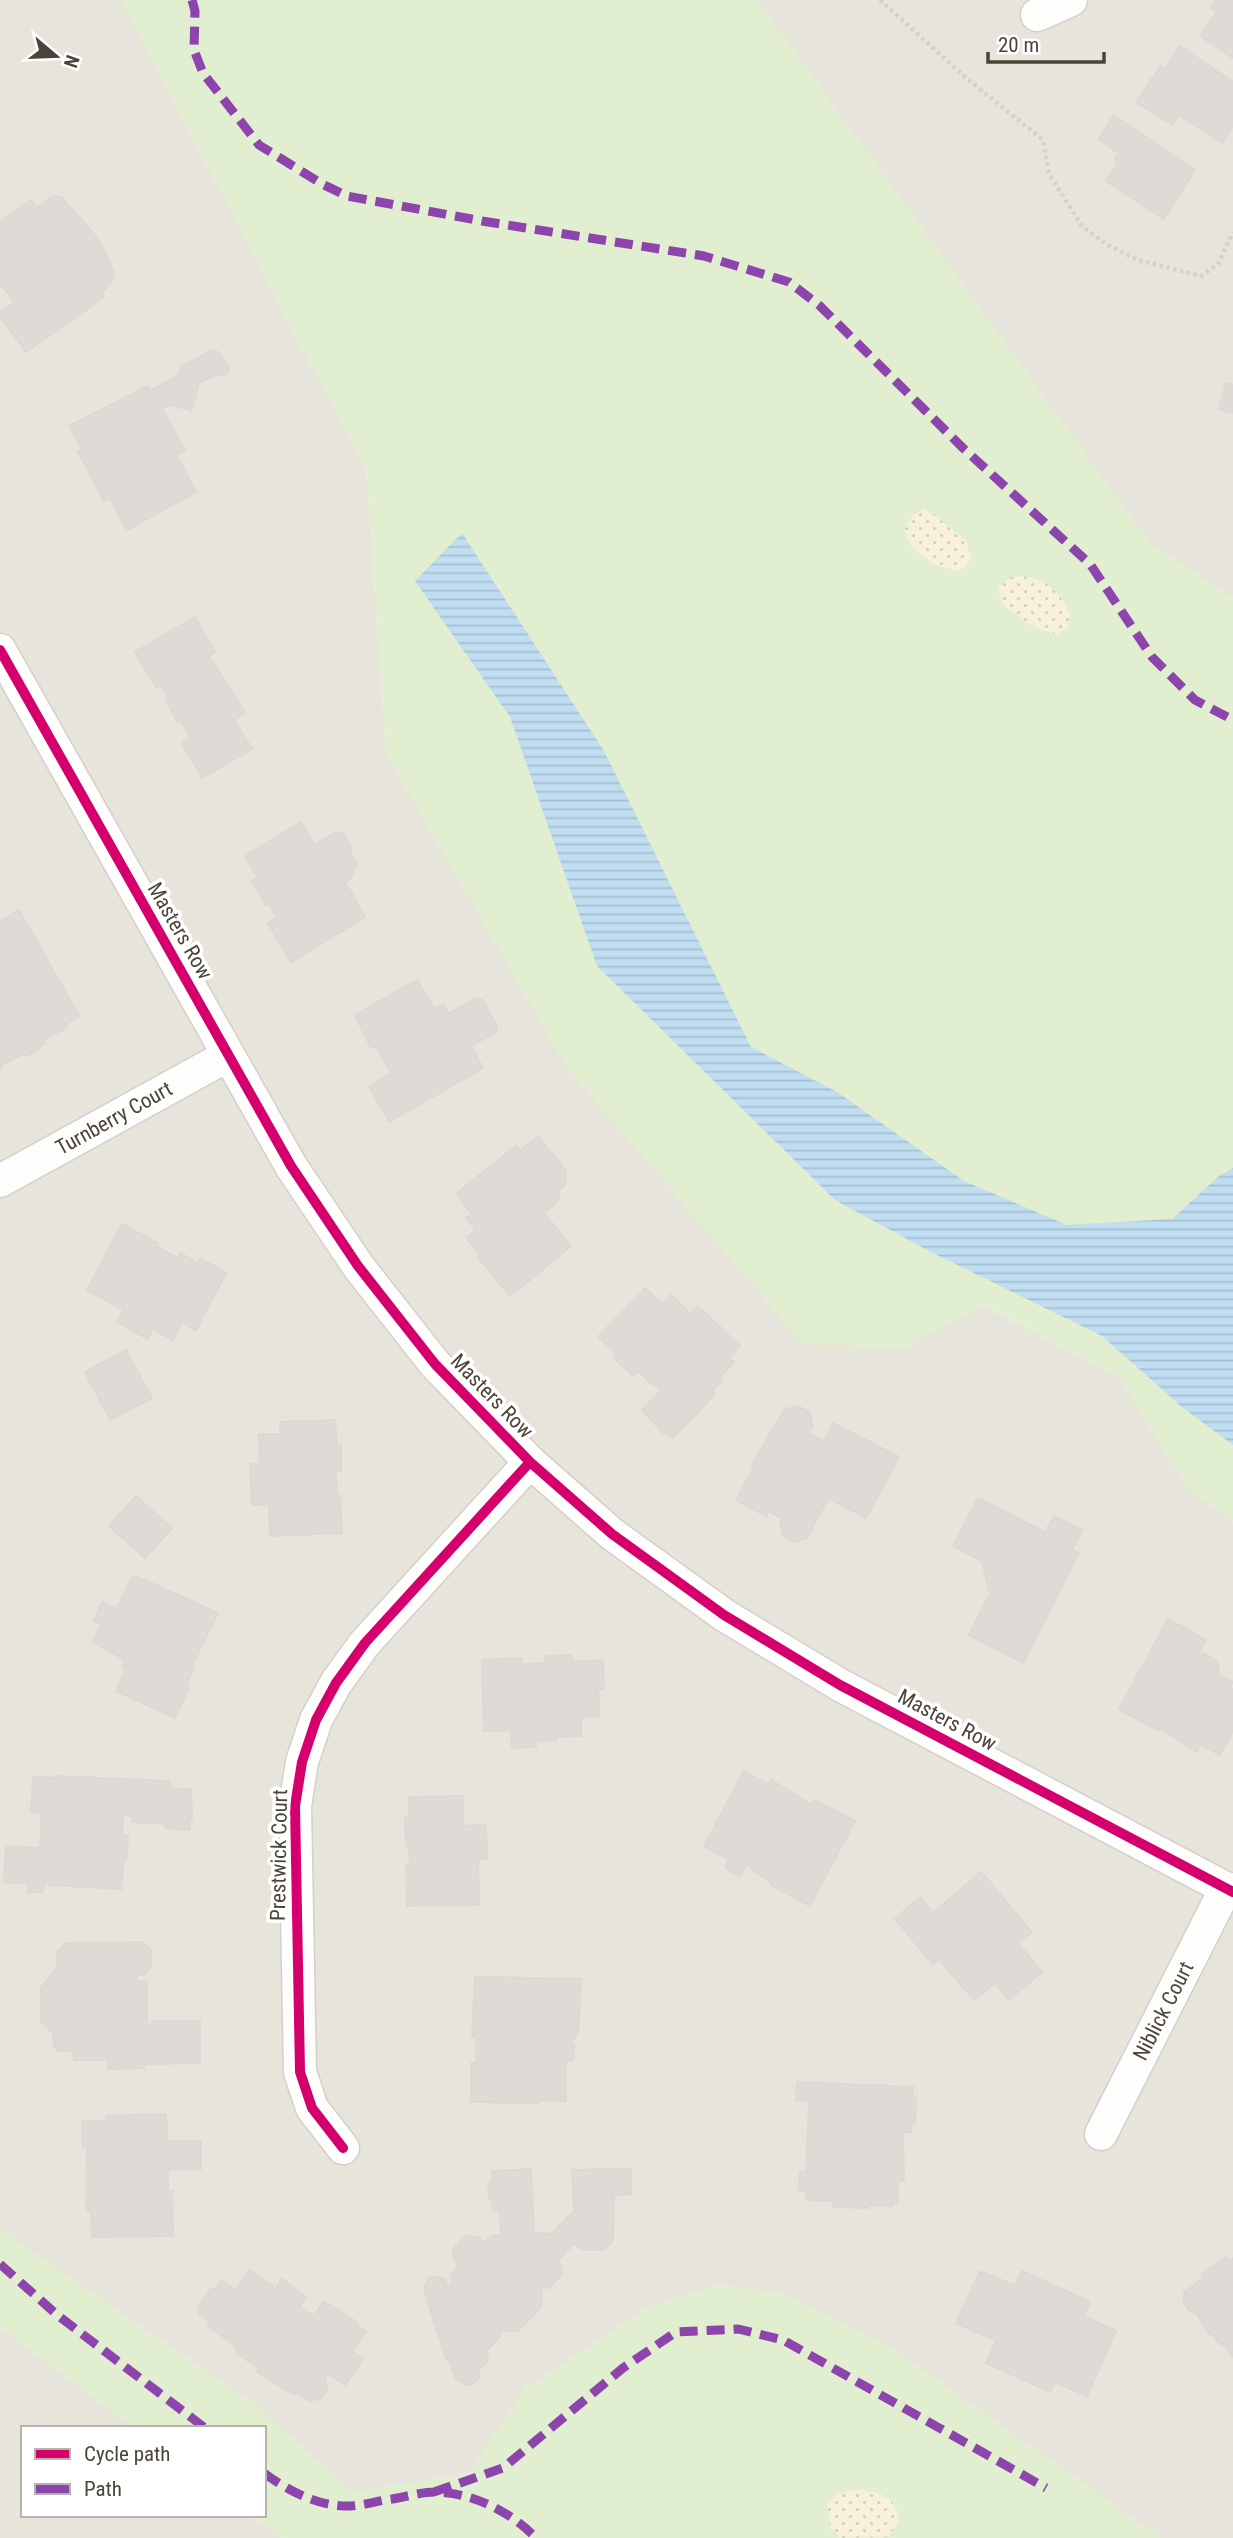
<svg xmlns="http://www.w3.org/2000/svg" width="1233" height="2538" font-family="'Roboto Condensed',sans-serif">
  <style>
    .residential { fill: #e7e4dc }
    .green { fill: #e1eecf }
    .sand { fill: url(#sand-dots) }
    .water { fill: url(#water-rules) }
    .building { fill: #dedbd6; stroke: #dcd9d4; stroke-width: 2 }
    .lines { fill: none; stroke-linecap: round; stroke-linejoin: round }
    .street-casing { stroke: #d2d0cb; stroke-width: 35 }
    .path { stroke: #d3d2cc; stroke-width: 4.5; stroke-dasharray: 3.5 3.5; stroke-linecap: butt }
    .street { stroke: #fdfdfc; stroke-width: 32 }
    .quiet { stroke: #8e44ad; stroke-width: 9; stroke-dasharray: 18 9; stroke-linecap: butt }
    .cycleway-casing { stroke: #fff; stroke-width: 15 }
    .cycleway { stroke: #d6006c; stroke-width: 10 }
    .labels { text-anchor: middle; stroke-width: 7; stroke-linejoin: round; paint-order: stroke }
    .street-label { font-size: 21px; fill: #4b4439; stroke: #fff }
  </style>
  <defs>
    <pattern id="sand-dots" width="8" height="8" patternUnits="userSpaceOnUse" patternTransform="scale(1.75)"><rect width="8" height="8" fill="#f7f0da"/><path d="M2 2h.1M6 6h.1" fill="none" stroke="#d5cfbc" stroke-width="1.8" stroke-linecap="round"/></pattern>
    <pattern id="water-rules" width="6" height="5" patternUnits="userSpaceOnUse" patternTransform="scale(1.75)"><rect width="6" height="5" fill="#c0ddf1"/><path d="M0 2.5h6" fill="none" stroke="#a6bfcf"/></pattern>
  </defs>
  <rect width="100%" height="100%" fill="#f4f2ee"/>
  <path class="residential" d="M 0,0 L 121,0 L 366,470 L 386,754 L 906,1347 L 982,1305 L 1119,1377 L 1186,1486 L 1233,1522 L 1233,2538 L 1161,2538 L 885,2344 L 526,2388 L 469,2473 L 353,2493 L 250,2401 L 0,2230 Z
    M 757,0 L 1233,0 L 1233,598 L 1150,544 Z
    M 0,2327 L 134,2428 L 23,2428 L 23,2515 L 250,2515 L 281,2538 L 0,2538 Z"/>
  <path class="green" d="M 121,0 L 757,0 L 1150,543 L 1233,598 L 1233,1522 L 1186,1486 L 1119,1377 L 983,1305 L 906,1347 L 804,1345 L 567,1068 L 386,754 L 366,470 Z
    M 0,2230 L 250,2401 L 353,2493 L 469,2473 L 526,2388 L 647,2307 L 718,2284 L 782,2293 L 885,2344 L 1161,2538 L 281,2538 L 250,2515 L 264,2515 L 264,2428 L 134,2428 L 0,2327 Z"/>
  <path class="sand" d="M 924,509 L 935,515 L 967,542 L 971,558 L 965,568 L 958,571 L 933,564 L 912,547 L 904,530 L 913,515 Z
    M 1025,576 C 1053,582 1059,592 1071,616 L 1067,629 L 1057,634 L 1041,630 L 1026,622 L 1002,604 L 998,588 L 1010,577 Z
    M 856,2489 C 879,2493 897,2494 899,2522 L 888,2537 L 840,2538 L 831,2529 L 827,2504 L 838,2493 Z"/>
  <path class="water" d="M 462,533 L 604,751 L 751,1047 L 837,1092 L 964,1181 L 1067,1225 L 1172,1219 L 1219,1176 L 1233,1168 L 1233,1445 L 1182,1407 L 1102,1336 L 929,1251 L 835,1200 L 597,966 L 510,717 L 415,581 Z"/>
  <path class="building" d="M 1217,0 L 1233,0 L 1233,58 L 1200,36 L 1217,12 L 1211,8 Z
    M 1180,46 L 1233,82 L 1233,126 L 1222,143 L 1179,115 L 1172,125 L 1136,102 L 1161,65 L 1165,69 Z
    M 1114,115 L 1195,170 L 1164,219 L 1106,181 L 1118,162 L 1115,159 L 1118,153 L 1099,139 Z
    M 52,196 L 62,198 L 90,229 L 103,248 L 114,273 L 111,283 L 102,292 L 104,297 L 26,352 L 0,316 L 0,312 L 15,302 L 2,286 L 0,287 L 0,222 L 31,200 L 37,208 Z
    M 212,350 L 220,353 L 229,368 L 226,376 L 217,374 L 199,383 L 191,411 L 171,404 L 162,409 L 185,450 L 176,455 L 196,492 L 127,530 L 110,498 L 104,501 L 78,452 L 82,450 L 69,426 L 148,386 L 150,391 L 179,375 L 181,367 Z
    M 1226,383 L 1233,385 L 1233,413 L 1219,409 Z
    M 195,617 L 215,652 L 209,656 L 245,713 L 234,720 L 252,749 L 202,778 L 182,743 L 191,737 L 181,720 L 178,722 L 165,700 L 168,698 L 161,685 L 156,687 L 135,652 Z
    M 301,822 L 315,844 L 336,832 L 343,833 L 352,848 L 350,853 L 357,864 L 350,879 L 345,882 L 365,917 L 291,962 L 268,923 L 277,917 L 269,903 L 266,905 L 252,881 L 258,878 L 245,856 Z
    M 19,910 L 79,1016 L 66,1024 L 67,1027 L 44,1040 L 46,1043 L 40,1046 L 41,1048 L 26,1056 L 23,1054 L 0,1066 L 0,1071 L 0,921 Z
    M 417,980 L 434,1009 L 443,1004 L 448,1014 L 476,998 L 483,1000 L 497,1026 L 496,1032 L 471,1046 L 483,1068 L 389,1122 L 369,1086 L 391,1073 L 376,1046 L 371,1048 L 355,1015 Z
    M 538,1136 L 566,1171 L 565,1185 L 559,1190 L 558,1202 L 544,1213 L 571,1246 L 510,1296 L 477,1256 L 480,1255 L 466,1238 L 476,1230 L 466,1218 L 472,1214 L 456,1194 L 516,1146 L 520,1151 Z
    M 122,1224 L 158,1243 L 156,1246 L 178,1258 L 180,1253 L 198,1263 L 200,1258 L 226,1273 L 196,1330 L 182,1323 L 173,1340 L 152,1329 L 148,1339 L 117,1322 L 124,1310 L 87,1290 Z
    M 645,1288 L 662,1304 L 671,1295 L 690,1314 L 698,1306 L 740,1346 L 729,1358 L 734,1362 L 719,1378 L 722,1381 L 712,1391 L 715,1394 L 673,1438 L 666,1432 L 664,1434 L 642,1410 L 662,1390 L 648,1381 L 639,1371 L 633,1376 L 614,1358 L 617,1355 L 598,1337 Z
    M 126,1350 L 152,1398 L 110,1420 L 85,1372 Z
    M 797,1406 L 809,1412 L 813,1426 L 807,1436 L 812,1435 L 824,1441 L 833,1423 L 899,1457 L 866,1518 L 828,1498 L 807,1538 L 794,1542 L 783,1536 L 780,1523 L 782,1519 L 768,1511 L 766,1516 L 736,1500 L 755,1466 L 752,1465 L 784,1410 Z
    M 335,1420 L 337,1446 L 341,1445 L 341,1471 L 336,1471 L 337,1496 L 340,1496 L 342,1533 L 270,1536 L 269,1504 L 252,1505 L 250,1464 L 260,1464 L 259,1434 L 280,1434 L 280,1422 Z
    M 136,1496 L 172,1528 L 145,1558 L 109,1526 Z
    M 978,1498 L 1045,1532 L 1054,1516 L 1082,1530 L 1072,1550 L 1079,1553 L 1023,1663 L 969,1635 L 990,1594 L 982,1561 L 953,1546 Z
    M 138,1577 L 218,1613 L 191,1667 L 194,1668 L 186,1686 L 189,1687 L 175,1718 L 116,1691 L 126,1669 L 122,1668 L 125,1660 L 93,1642 L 101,1624 L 94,1621 L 102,1602 L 117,1609 L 131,1578 Z
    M 1168,1619 L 1206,1640 L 1197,1656 L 1204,1653 L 1216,1660 L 1219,1669 L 1217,1674 L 1233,1682 L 1230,1688 L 1233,1690 L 1233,1731 L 1220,1755 L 1201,1744 L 1197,1752 L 1160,1728 L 1159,1731 L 1119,1709 Z
    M 572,1655 L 572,1662 L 603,1660 L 604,1689 L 598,1689 L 599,1716 L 581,1717 L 581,1736 L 557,1737 L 557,1740 L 536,1741 L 536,1747 L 512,1748 L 511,1730 L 484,1731 L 482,1660 L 521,1658 L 521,1664 L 545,1663 L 545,1656 Z
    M 744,1771 L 769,1785 L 771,1780 L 812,1805 L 815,1800 L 855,1821 L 810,1906 L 771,1885 L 772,1883 L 746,1865 L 740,1877 L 726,1868 L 728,1859 L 704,1846 Z
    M 55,1776 L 170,1781 L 170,1788 L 191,1790 L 192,1819 L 190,1819 L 189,1830 L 165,1828 L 165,1824 L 132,1822 L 132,1816 L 123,1815 L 122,1835 L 128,1835 L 127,1858 L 124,1858 L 121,1889 L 49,1885 L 49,1883 L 44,1882 L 43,1892 L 28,1892 L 28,1884 L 4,1882 L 6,1846 L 40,1848 L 42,1813 L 31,1812 L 33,1777 L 55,1778 Z
    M 463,1796 L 463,1826 L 486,1825 L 487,1859 L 478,1859 L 479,1905 L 407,1906 L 406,1864 L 410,1864 L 409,1846 L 406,1846 L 405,1818 L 409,1818 L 409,1797 Z
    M 981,1872 L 1032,1932 L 1018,1943 L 1042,1972 L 1009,2000 L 995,1983 L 974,2000 L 939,1959 L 933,1964 L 895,1919 L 920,1897 L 933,1913 Z
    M 142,1942 L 151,1950 L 151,1967 L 145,1974 L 137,1975 L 137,1981 L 147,1981 L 147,2026 L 152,2025 L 152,2021 L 200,2021 L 200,2063 L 144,2064 L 144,2068 L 108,2069 L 108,2060 L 74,2060 L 73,2051 L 59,2051 L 54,2047 L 53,2033 L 41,2021 L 41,1987 L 57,1968 L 57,1952 L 66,1943 Z
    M 475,1977 L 581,1979 L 578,2033 L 571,2042 L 574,2045 L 574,2059 L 566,2062 L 566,2101 L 539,2100 L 539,2103 L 471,2102 L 471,2063 L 476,2063 L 476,2037 L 472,2037 Z
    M 797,2082 L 913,2087 L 912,2097 L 916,2098 L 915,2122 L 912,2122 L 911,2132 L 903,2132 L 904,2181 L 898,2181 L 898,2203 L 893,2203 L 893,2206 L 868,2205 L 868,2208 L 833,2207 L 833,2201 L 806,2200 L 806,2191 L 799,2190 L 800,2172 L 806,2173 L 809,2101 L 796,2100 Z
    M 166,2114 L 167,2141 L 201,2141 L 201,2169 L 168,2170 L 168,2192 L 172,2191 L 173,2236 L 92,2237 L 91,2213 L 86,2209 L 87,2148 L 83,2148 L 82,2121 L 106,2121 L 106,2116 Z
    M 531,2169 L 534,2233 L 551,2234 L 574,2211 L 572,2170 L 631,2169 L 631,2194 L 614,2195 L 613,2240 L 604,2250 L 583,2250 L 574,2243 L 557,2261 L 561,2265 L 562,2274 L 549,2288 L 542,2287 L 542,2306 L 517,2331 L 500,2331 L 500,2337 L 487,2350 L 488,2360 L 478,2371 L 479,2377 L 472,2384 L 465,2385 L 455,2378 L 448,2358 L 446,2359 L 424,2289 L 428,2278 L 435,2276 L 445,2279 L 446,2285 L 452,2283 L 451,2276 L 459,2266 L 453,2259 L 453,2249 L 465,2236 L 479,2237 L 484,2244 L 492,2235 L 501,2235 L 500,2210 L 493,2211 L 492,2200 L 489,2197 L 488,2184 L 492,2181 L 492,2171 Z
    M 1226,2257 L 1229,2261 L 1233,2258 L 1233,2357 L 1223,2343 L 1221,2345 L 1211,2333 L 1209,2334 L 1197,2314 L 1190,2311 L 1183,2301 L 1185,2295 L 1183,2293 L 1204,2278 L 1202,2274 Z
    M 250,2270 L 273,2286 L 270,2290 L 273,2292 L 282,2279 L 306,2297 L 300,2307 L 313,2316 L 324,2301 L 358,2323 L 356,2325 L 366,2332 L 352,2351 L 363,2359 L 345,2385 L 329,2374 L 325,2379 L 327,2389 L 321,2398 L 309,2401 L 296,2392 L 294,2395 L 257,2372 L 259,2369 L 237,2353 L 239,2351 L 234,2347 L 235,2345 L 208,2326 L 211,2323 L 198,2313 L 202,2308 L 198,2306 L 212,2288 L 215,2290 L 222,2280 L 235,2290 Z
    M 980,2271 L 1015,2286 L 1022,2271 L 1090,2302 L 1084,2316 L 1116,2331 L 1087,2396 L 1055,2382 L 1050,2392 L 986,2363 L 996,2341 L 956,2323 Z"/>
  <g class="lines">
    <defs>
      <g id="street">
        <path d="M 1037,15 L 1071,0"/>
        <path d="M 0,650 L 291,1166 L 358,1266 L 435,1364 L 530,1462 L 612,1534 L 724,1615 L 840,1685 L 1233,1892"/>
        <path id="s1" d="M 0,1181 L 227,1056"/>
        <path id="s2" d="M 1101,2134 L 1226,1888"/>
        <path d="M 343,2148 L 312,2108 L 300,2072 L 295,1806 L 302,1762 L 316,1720 L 336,1683 L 365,1643 L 530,1462"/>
      </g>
    </defs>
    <use href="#street" class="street-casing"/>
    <path class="path" d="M 880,0 L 965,77 L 1043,140 L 1049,174 L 1082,226 L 1106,244 L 1138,260 L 1201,276 L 1218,264 L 1233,232"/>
    <use href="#street" class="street"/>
    <path class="quiet" d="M 192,0 L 195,11 L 194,50 L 203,73 L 259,145 L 322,184 L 347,196 L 482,221 L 704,256 L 789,282 L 820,306 L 964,449 L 1090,564 L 1152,657 L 1195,700 L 1233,720
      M 0,2264 L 56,2314 L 205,2428
      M 264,2473 C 285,2489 316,2505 343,2506 C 359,2507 376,2501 392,2499 C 405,2497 421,2492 435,2492 C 473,2493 510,2511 536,2538
      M 434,2492 L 503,2468 L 623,2368 L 676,2332 L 738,2329 L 783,2340 L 1046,2488"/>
    <defs>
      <path id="cycleway" d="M 0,650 L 291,1166 L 358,1266 L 435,1364 L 530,1462 L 612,1534 L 724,1615 L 840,1685 L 1233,1892
        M 343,2148 L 312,2108 L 300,2072 L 295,1806 L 302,1762 L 316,1720 L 336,1683 L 365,1643 L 530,1462"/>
    </defs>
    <use href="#cycleway" class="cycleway-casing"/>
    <use href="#cycleway" class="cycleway"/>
  </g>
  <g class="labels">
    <g class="street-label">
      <text transform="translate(180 931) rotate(60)" y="7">Masters Row</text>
      <text dy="7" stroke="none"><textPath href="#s1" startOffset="130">Turnberry Court</textPath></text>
      <text transform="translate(492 1396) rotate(46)" y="7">Masters Row</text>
      <text transform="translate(947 1720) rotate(28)" y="7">Masters Row</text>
      <text transform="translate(279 1855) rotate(-89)" y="7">Prestwick Court</text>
      <text dy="7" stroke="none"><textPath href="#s2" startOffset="138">Niblick Court</textPath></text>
    </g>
  </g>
  <rect x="21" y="2426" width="245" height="91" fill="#ffffff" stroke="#b7b4b0" stroke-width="2"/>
  <rect x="35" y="2449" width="35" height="10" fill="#d6006c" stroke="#b7b4b0" stroke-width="2"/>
  <text x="84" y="2461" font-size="21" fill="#4b4439">Cycle path</text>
  <rect x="35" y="2484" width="35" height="10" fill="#8e44ad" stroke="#b7b4b0" stroke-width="2"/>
  <text x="84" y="2496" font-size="21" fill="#4b4439">Path</text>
  <g transform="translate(56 56) rotate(109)" stroke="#ffffff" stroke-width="5" paint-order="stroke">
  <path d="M0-5L12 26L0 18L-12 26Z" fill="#4b4439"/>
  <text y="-10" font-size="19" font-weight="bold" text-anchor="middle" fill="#4b4439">N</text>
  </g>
  <path d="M988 52v10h116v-10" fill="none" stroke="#4b4439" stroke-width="3.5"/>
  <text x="998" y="52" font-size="21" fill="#4b4439" stroke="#ffffff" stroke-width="5" paint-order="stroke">20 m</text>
</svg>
